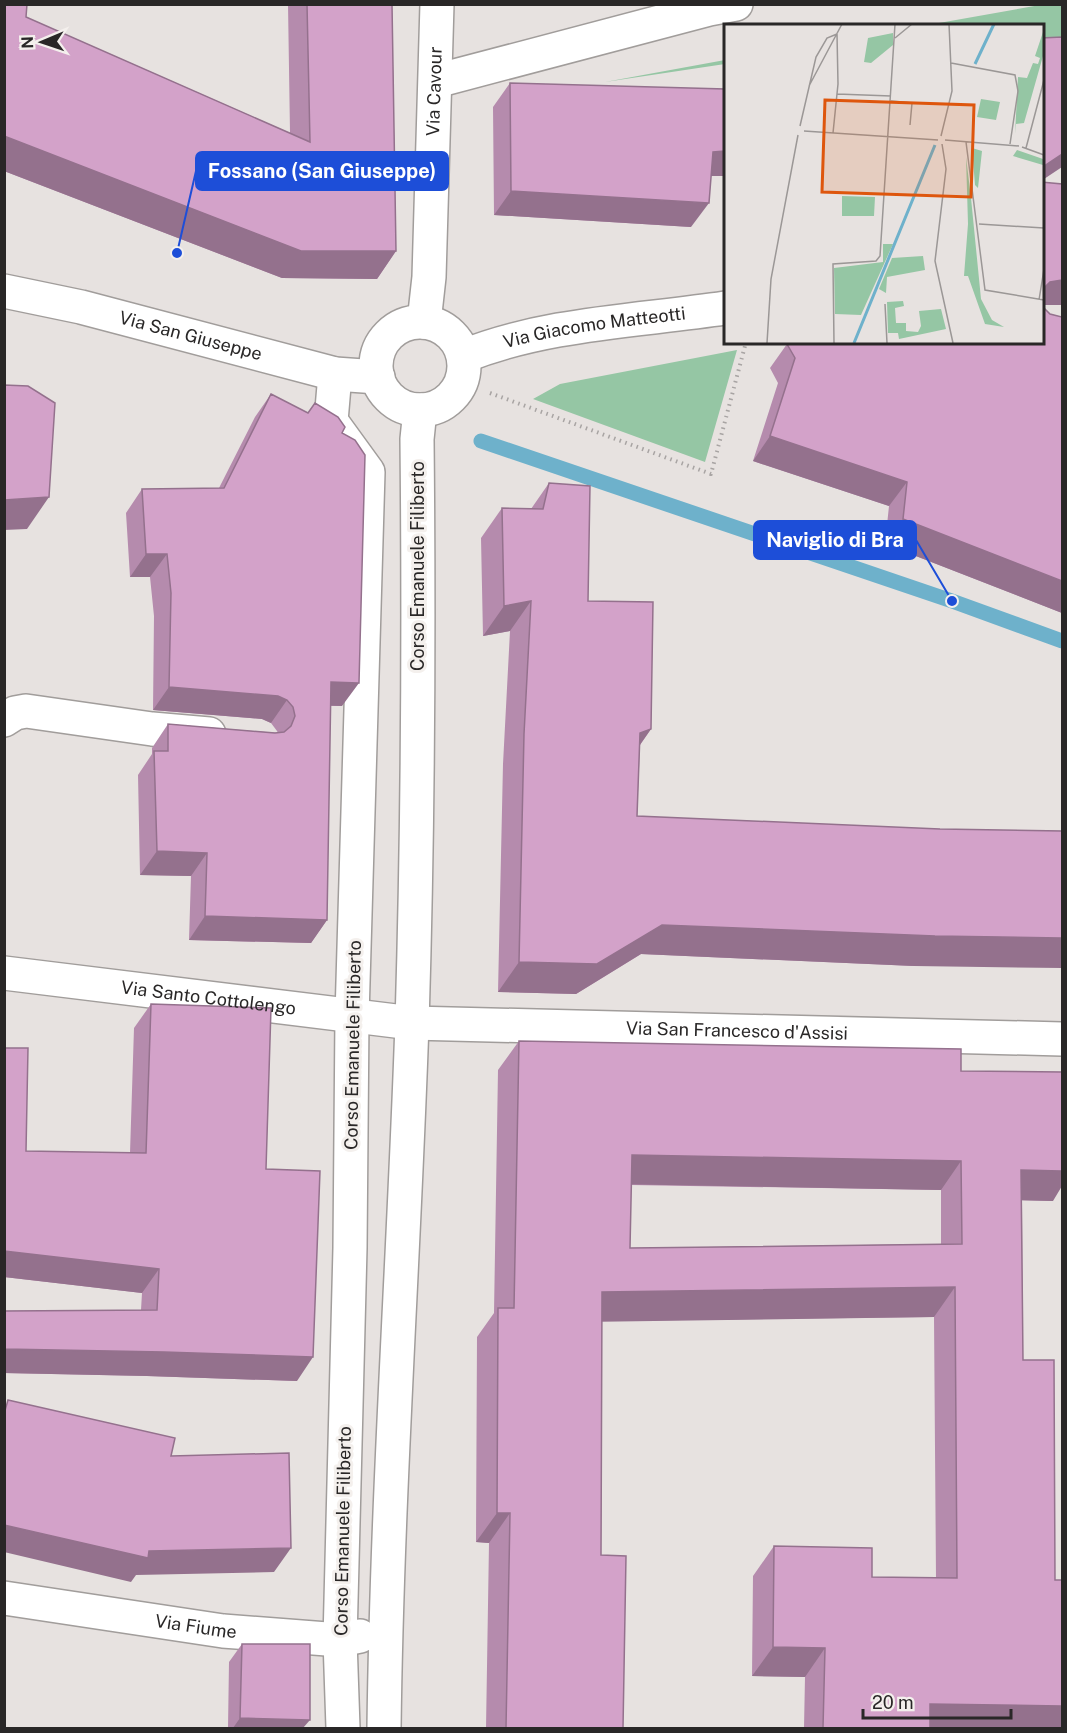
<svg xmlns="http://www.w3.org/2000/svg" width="1067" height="1733" font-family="'Public Sans',sans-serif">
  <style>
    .green { fill: #95c6a4 }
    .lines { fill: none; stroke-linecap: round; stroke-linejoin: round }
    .stream { stroke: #6eb1cb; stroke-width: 15 }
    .minor-casing { stroke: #a19d9b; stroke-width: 36 }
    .path { stroke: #a8a4a3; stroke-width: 4; stroke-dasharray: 1.5 4.5; stroke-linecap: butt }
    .minor { stroke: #fff; stroke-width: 33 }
    .wall { fill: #b58bad; fill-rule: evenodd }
    .shaded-wall { fill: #94718d }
    .building { fill: #d3a2c9; stroke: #94718d; stroke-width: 1.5; fill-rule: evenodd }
    .labels { text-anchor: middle; stroke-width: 6; stroke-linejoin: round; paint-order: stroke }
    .street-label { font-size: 18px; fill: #292727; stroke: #f4f0ed }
    .inset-river { fill: none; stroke: #6eb1cb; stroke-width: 3 }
    .inset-road { fill: none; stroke: #9b9796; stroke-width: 1.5 }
    .view { fill: #de560d; fill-opacity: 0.15; stroke: #de560d; stroke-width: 3 }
    .inset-edge { fill: none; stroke: #292727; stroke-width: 3 }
    .leader { fill: none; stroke: #1d4ed8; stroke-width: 2 }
    .callout-dot { fill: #1d4ed8; stroke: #f4f0ed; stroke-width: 2 }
    .callout { fill: #1d4ed8; stroke: #1d4ed8; stroke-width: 2 }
    .callout-label { font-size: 20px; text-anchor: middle; font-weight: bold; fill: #fff }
  </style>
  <rect width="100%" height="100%" fill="#e7e2e0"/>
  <path class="green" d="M 1040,5 L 1062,5 L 1062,38 L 1042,39 L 1042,26 L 922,26 Z
    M 725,60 L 725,64 L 605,82 Z
    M 737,350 L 705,462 L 533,399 L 560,384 Z"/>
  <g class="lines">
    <path class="stream" d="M 481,441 L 952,601 L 1062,641"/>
    <defs>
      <g id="minor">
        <path d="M 436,81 L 709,9 L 736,4"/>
        <path id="s1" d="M 4,291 L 81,307 L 335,374 L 378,377"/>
        <path id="s2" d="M 424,322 L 429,277 L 437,4"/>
        <circle cx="420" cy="366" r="44"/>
        <path id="s3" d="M 464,356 C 547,323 638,321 725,308"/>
        <path d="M 335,374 L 331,421 L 368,472 L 352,1016 L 350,1248 L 340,1640 L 343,1728"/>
        <path d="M 4,720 L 15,713 L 26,711 L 152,729 L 209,734"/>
        <path id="s4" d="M 4,973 L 412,1023 L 1062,1039"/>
        <path id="s5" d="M 4,1598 L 223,1631 L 340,1640 L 360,1636"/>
        <path d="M 384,1728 C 387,1493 404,1258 412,1023 C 418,828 419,634 417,439 L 420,410"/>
      </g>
    </defs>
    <use href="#minor" class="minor-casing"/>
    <path class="path" d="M 490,393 L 711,474 L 745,346"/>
    <use href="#minor" class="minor"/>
  </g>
  <path class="wall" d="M 4,4 L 26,17 L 290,133 L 288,4 L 392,4 L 396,251 L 377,279 L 282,278 L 4,171 Z
    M 510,83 L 691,227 L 494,215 L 493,107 Z
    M 1041,182 L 1062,184 L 1062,305 L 1042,304 L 1043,307 L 1050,314 L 1062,317 L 1062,613 L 885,544 L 889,506 L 753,461 L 778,383 L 770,368 L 787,344 L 790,342 L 1041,342 Z
    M 271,394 L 342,433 L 342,706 L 330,706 L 327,920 L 311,943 L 189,940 L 191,876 L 140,875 L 138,775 L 152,754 L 152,748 L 168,724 L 278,733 L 277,731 L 271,723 L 262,719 L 153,710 L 154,616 L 150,577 L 130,577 L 126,513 L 142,489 L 219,488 L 255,417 Z
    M 549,483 L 588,601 L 651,729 L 640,745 L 637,816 L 914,966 L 641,954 L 576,994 L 498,992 L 503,764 L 510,631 L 483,636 L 481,538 L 502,508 L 531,509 Z
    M 151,1004 L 266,1169 L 297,1381 L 147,1376 L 4,1373 L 4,1311 L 141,1310 L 142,1293 L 4,1277 L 4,1048 L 26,1151 L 130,1153 L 134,1028 Z
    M 519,1041 L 961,1071 L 1053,1201 L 1022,1200 L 1023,1360 L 1055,1580 L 1062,1728 L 804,1728 L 805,1677 L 752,1676 L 753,1576 L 774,1546 L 872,1577 L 936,1578 L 934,1317 L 602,1321 L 601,1555 L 623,1728 L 627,1728 L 486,1728 L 489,1543 L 476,1542 L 477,1337 L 494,1313 L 498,1070 ZM 631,1185 L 941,1190 L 941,1244 L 630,1248 Z
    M 242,1644 L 303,1728 L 228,1728 L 229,1662 Z"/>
  <path class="shaded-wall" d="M 4,136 L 396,251 L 377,279 L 282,278 L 4,171 Z
    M 725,151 L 725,176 L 695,176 L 713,152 Z
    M 1062,154 L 1062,167 L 1041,181 L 1041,168 Z
    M 511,191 L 709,203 L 691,227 L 494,215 Z
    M 1060,280 L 1062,280 L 1062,305 L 1041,305 L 1041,291 L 1050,282 Z
    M 770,436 L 907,482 L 889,506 L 753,461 Z
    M 49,497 L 27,529 L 4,530 L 4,500 Z
    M 903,519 L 1062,581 L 1062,613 L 885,544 Z
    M 146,554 L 167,554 L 150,577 L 130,577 Z
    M 531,601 L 510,631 L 483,636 L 504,606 Z
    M 331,682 L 359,683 L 342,706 L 314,705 Z
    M 169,687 L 278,696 L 287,700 L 271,723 L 262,719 L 153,710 Z
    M 651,729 L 630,759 L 640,733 Z
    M 157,851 L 207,853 L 191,876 L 140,875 Z
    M 205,916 L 327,920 L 311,943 L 189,940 Z
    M 662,925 L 1062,938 L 1062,968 L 914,966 L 641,954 L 576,994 L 498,992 L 519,962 Z
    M 632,1155 L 961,1161 L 941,1190 L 611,1184 Z
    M 1021,1170 L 1062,1171 L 1062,1186 L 1053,1201 L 1001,1200 Z
    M 4,1251 L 159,1269 L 142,1293 L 4,1277 Z
    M 955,1287 L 934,1317 L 581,1322 L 602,1292 Z
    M 4,1349 L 164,1352 L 313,1357 L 297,1381 L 147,1376 L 4,1373 Z
    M 497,1513 L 510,1513 L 489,1543 L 476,1542 Z
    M 4,1525 L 149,1551 L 291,1548 L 274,1572 L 136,1575 L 131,1582 L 4,1552 Z
    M 773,1647 L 825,1648 L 805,1677 L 752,1676 Z
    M 930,1704 L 1062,1706 L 1062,1728 L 913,1728 Z
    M 240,1718 L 310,1720 L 303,1728 L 233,1728 Z"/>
  <path class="building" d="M 4,4 L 27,4 L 26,17 L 310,142 L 307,4 L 392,4 L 396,251 L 301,251 L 4,136 Z
    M 1062,37 L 1062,154 L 1041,168 L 1041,38 Z
    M 510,83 L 725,89 L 725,151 L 713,152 L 709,203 L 511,191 Z
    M 1041,182 L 1062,184 L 1062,280 L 1050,282 L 1044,288 L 1041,295 Z
    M 1041,302 L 1043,307 L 1050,314 L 1062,317 L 1062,581 L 903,519 L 907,482 L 770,436 L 795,358 L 787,344 L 790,342 L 1041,342 Z
    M 4,385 L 28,386 L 55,403 L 49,497 L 4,500 Z
    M 271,394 L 308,413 L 315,403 L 338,417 L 345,427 L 342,433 L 355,440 L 365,455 L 359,683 L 331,682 L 327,920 L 205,916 L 207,853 L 157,851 L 154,751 L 168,751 L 168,724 L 275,733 L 284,732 L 291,726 L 295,716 L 293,707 L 287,700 L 278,696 L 169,687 L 171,593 L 167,554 L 146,554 L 142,489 L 224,488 Z
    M 549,483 L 590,486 L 588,601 L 653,602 L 651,729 L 640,733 L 637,816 L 940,829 L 1062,831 L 1062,938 L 935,936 L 662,925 L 597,964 L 519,962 L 524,734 L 531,601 L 504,606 L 502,508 L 543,509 Z
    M 151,1004 L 271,1008 L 266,1169 L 320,1171 L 313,1357 L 164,1352 L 4,1349 L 4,1311 L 157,1310 L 159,1269 L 4,1251 L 4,1048 L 28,1048 L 26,1151 L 146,1153 Z
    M 519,1041 L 961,1049 L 961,1071 L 1062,1072 L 1062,1171 L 1021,1170 L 1023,1360 L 1054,1360 L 1055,1580 L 1062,1580 L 1062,1706 L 930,1704 L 930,1728 L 823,1728 L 825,1648 L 773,1647 L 774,1546 L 872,1548 L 872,1577 L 957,1578 L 955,1287 L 602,1292 L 601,1555 L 626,1556 L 623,1728 L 627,1728 L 506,1728 L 510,1513 L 497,1513 L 498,1308 L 514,1308 ZM 632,1155 L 961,1161 L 962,1244 L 630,1248 Z
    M 8,1400 L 175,1438 L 171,1456 L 289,1453 L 291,1548 L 149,1551 L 148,1558 L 4,1525 L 4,1414 Z
    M 242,1644 L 310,1644 L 310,1720 L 240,1718 Z"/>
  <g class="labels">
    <g class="street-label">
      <text dy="6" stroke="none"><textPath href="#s2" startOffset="231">Via Cavour</textPath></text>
      <text dy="6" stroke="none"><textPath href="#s3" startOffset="134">Via Giacomo Matteotti</textPath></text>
      <text dy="6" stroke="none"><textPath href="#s1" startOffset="192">Via San Giuseppe</textPath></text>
      <text transform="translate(418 566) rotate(-90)" y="6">Corso Emanuele Filiberto</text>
      <text dy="6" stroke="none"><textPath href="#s4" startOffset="206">Via Santo Cottolengo</textPath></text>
      <text dy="6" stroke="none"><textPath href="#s4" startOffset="736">Via San Francesco d'Assisi</textPath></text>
      <text transform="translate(353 1045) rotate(-89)" y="6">Corso Emanuele Filiberto</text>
      <text transform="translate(343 1531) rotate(-89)" y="6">Corso Emanuele Filiberto</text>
      <text dy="6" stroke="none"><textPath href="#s5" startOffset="194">Via Fiume</textPath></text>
    </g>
  </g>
  <g transform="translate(724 24)">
    <rect width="320" height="320" fill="#e7e2e0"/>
    <path d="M 319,8 L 319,32 L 300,99 L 292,100 L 291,110 L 294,53 L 303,54 L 309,39 L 314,40 L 316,34 L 311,32 ZM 169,9 L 169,21 L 147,39 L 140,38 L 144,14 ZM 257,75 L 276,78 L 272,96 L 253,93 ZM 248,124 L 258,127 L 254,164 L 251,161 ZM 293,126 L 319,135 L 319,141 L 289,132 ZM 242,133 L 247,174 L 257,275 L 268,296 L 280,303 L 261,300 L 244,252 L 240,252 L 244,200 ZM 118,172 L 151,173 L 150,192 L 118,192 ZM 159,220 L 169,220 L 137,291 L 111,290 L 110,244 L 159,238 ZM 199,232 L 201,246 L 163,253 L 162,269 L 155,265 L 168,234 ZM 179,277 L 180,282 L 171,284 L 172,299 L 182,299 L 182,307 L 194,308 L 197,302 L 195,287 L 217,285 L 222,305 L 175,315 L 174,309 L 164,309 L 163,278 Z" fill="#95c6a4"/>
    <path class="inset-river" d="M 251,40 L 270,0M 130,319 L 211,121"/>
    <path class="inset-road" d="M 171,14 L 188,0M 227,39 L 291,51 L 294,67 L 286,120M 85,62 L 118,0M 113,70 L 167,72M 167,77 L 188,79 L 186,101M 76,102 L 92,33 L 103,14 L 113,10M 80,107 L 214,116M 109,109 L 114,60 L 113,10M 217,112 L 228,67 L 225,0M 221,116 L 295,122M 242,118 L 261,266 L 320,276M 218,120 L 222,145 L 211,237 L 229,319M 298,123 L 320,131M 302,124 L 320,56M 255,200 L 320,204M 315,276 L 320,245M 161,280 L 163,319M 43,319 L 47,255 L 74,111M 110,319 L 109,240 L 152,237 L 156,232 L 171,0"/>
    <path class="view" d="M 101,76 L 250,81 L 247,173 L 98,168 Z"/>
    <rect width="320" height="320" class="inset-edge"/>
  </g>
  <path class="leader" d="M177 253L196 171M952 601L916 540"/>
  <g class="callout-dot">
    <circle cx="177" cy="253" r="6"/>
    <circle cx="952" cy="601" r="6"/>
  </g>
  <g class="callout">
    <rect x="196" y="152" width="252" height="38" rx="6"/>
    <rect x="754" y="521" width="162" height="38" rx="6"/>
  </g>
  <g class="callout-label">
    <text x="322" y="178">Fossano (San Giuseppe)</text>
    <text x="835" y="547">Naviglio di Bra</text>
  </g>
  <rect width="1067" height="1733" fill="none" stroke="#292727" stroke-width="12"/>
  <g transform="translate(42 42) rotate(268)" stroke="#f4f0ed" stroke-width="4.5" paint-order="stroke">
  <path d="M0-4.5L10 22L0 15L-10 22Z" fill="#292727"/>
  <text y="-9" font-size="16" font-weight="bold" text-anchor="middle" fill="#292727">N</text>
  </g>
  <path d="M863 1709v9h148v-9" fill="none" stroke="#292727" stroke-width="3"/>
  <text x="872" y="1709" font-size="18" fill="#292727" stroke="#f4f0ed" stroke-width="4.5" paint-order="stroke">20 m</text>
</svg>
